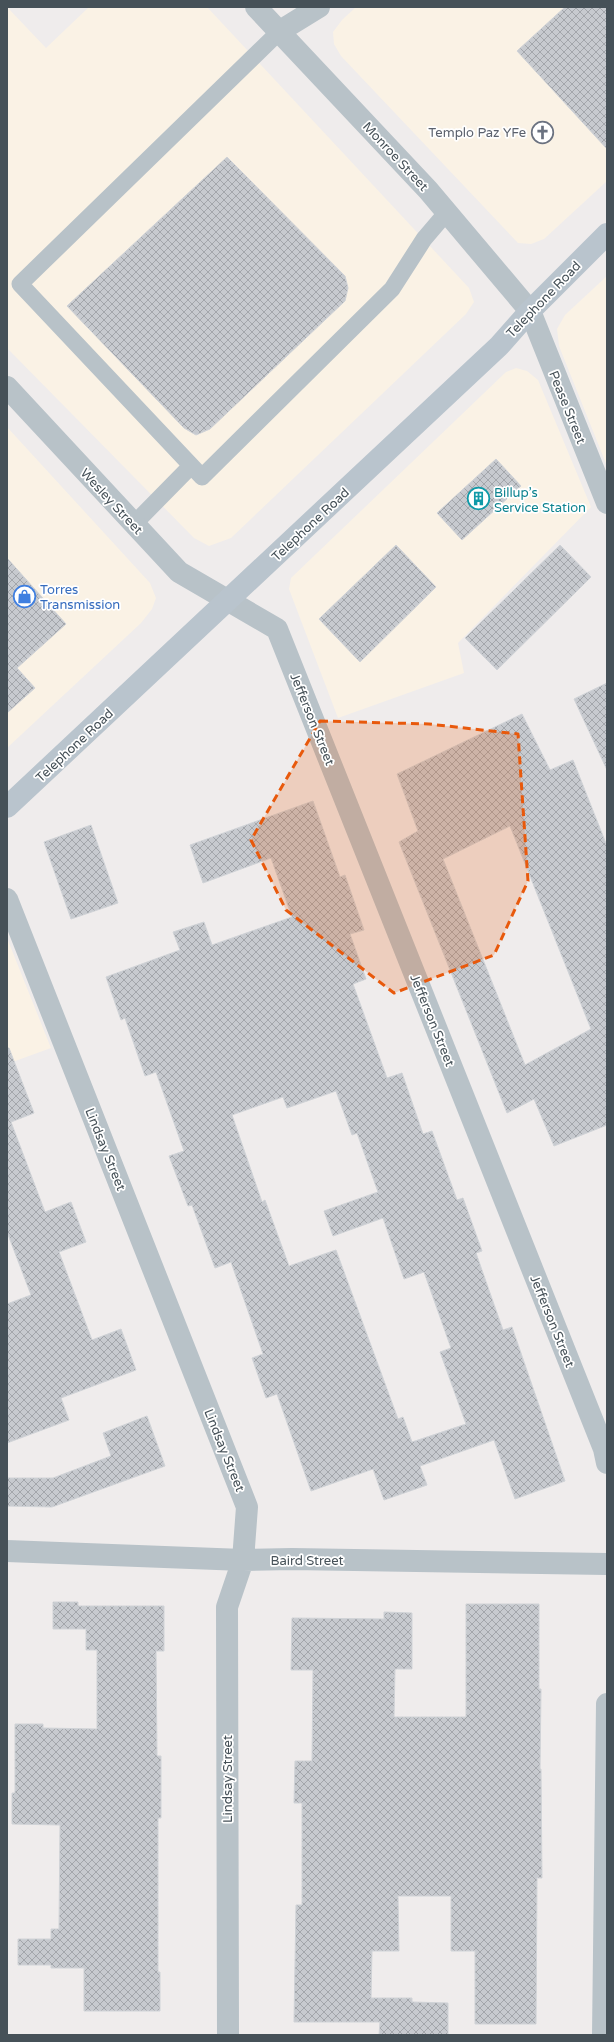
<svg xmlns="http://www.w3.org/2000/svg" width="614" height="2042" font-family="'Varela Round',sans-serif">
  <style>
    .commercial { fill: #faf2e5 }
    .building { fill: url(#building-cross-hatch); stroke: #d0d3d7; fill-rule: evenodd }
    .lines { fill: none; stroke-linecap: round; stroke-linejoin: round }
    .service { stroke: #b8c2c8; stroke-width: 17 }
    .minor { stroke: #b8c2c8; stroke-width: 22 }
    .tertiary { stroke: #b8c2c8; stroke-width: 22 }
    .secondary { stroke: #b9c4cd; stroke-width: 22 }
    .marked { fill: #e8590c; fill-opacity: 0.2; stroke: #e8590c; stroke-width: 3; stroke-dasharray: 8 5; stroke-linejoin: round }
    .labels { text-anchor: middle; stroke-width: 3.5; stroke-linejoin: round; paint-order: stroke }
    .worship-label { font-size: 13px; fill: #5b616d; stroke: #fff; text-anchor: end }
    .street-label { font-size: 13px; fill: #465158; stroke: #fff }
    .culture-label { font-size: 13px; fill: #0d838f; stroke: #fff; text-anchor: start }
    .shop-label { font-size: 13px; fill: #366cbe; stroke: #fff; text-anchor: start }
  </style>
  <defs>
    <pattern id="building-cross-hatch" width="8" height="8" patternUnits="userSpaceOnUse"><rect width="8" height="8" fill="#c7cacf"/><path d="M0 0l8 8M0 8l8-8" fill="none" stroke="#a3a6ab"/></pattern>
  </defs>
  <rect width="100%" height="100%" fill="#efecec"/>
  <path class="commercial" d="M 7,7 L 46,48 L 89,7 L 207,7 L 469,288 L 474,302 L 466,314 L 231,538 L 209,546 L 194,538 L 7,348 Z
    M 356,7 L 607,7 L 607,181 L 544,239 L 531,244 L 518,243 L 341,56 L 334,44 L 333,32 L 342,20 Z
    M 607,276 L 607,466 L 559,346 L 557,329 L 565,315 Z
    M 516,368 L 527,371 L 538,380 L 591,507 L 458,643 L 464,673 L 338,718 L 289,589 L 291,578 L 506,372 Z
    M 7,427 L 150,583 L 156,598 L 152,609 L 141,623 L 7,748 Z
    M 7,938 L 51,1048 L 7,1064 Z"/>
  <path class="building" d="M 565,7 L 607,7 L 607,149 L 517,51 Z
    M 227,157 L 345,276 L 348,288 L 345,301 L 210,429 L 196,435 L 184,428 L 67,306 Z
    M 496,459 L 521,486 L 462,540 L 437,513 Z
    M 396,545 L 436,587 L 360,662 L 319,619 Z
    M 560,545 L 591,577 L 497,670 L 465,638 Z
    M 7,558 L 66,624 L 17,668 L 35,688 L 7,713 Z
    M 607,683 L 607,770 L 574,699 Z
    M 522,714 L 550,770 L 573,760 L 607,846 L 607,1125 L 554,1146 L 534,1099 L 507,1113 L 399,842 L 418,831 L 397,774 ZM 510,826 L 591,1029 L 525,1065 L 443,859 Z
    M 313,801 L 340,877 L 345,875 L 364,930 L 350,934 L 366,979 L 353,984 L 387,1078 L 402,1073 L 423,1134 L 432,1131 L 457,1200 L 463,1198 L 482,1251 L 476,1253 L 503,1330 L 512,1327 L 565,1481 L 515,1499 L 494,1440 L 420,1466 L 427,1485 L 384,1500 L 373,1469 L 311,1491 L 277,1394 L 266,1398 L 252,1358 L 263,1354 L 231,1262 L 215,1268 L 192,1205 L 188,1206 L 169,1156 L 184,1151 L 156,1072 L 145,1076 L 125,1018 L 121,1020 L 106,977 L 180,950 L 173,932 L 204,922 L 212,945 L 292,917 L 271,858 L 203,883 L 190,845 ZM 336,1091 L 352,1135 L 357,1133 L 378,1192 L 324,1211 L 333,1236 L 383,1218 L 404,1279 L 424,1272 L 451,1348 L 440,1352 L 466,1424 L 412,1442 L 403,1417 L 398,1419 L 336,1250 L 289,1266 L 265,1200 L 262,1202 L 232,1115 L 283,1097 L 287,1108 Z
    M 91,825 L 118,903 L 71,919 L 44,842 Z
    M 7,1048 L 9,1048 L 34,1113 L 11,1122 L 45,1212 L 71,1202 L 86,1242 L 59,1252 L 92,1340 L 121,1329 L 136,1370 L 61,1398 L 69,1420 L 7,1443 L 7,1304 L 31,1295 L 7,1232 Z
    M 147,1416 L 165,1466 L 52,1507 L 7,1506 L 7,1478 L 53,1478 L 111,1456 L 103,1433 Z
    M 53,1602 L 78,1602 L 78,1606 L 164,1606 L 164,1651 L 156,1651 L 157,1756 L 161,1756 L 161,1818 L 158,1818 L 158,1972 L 160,1972 L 160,2011 L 84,2011 L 84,1968 L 51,1968 L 51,1965 L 18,1965 L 18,1939 L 51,1939 L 51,1929 L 59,1929 L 60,1825 L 12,1824 L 12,1793 L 15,1793 L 15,1724 L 43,1724 L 43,1728 L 97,1729 L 97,1650 L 86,1650 L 86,1629 L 53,1629 Z
    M 466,1604 L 539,1604 L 539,1689 L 541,1689 L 540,1769 L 541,1769 L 542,1878 L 537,1878 L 536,2024 L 475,2024 L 475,1951 L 451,1951 L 451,1896 L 398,1896 L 399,1951 L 372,1951 L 371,1998 L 412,1998 L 412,2002 L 448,2003 L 448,2035 L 379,2035 L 380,2022 L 294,2022 L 296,1905 L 302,1905 L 302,1803 L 294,1803 L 295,1761 L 312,1761 L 313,1670 L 291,1670 L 292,1618 L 384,1619 L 384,1612 L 412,1613 L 412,1669 L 395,1669 L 394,1717 L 466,1717 Z"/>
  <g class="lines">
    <path class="service" d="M 280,31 L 20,284 L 202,477 L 392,289 L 424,239 L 447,212
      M 134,524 L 191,466"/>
    <path class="minor" d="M 256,7 L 428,190 L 530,311 L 607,503
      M 280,31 L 319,7
      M 7,899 L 247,1507 L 243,1560 L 227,1607 L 228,2035
      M 7,1551 L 243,1560 L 292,1559 L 607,1564"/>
    <path class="tertiary" d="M 7,387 L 179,572 L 277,629 L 604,1449 L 607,1463
      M 603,2035 L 607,1704"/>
    <path class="secondary" d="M 7,807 L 499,346 L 530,311 L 607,234"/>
  </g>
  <path class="marked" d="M 320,721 L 429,724 L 518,734 L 528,881 L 494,955 L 394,993 L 286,910 L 251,840 Z"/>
  <defs>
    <symbol id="church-ring" viewBox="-11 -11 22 22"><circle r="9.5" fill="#fff" stroke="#6b7280" stroke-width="1.5"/><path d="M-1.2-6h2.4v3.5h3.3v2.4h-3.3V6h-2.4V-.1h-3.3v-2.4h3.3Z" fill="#6b7280"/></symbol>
    <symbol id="building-ring" viewBox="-11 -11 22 22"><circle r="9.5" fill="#fff" stroke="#0f9aa8" stroke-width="1.5"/><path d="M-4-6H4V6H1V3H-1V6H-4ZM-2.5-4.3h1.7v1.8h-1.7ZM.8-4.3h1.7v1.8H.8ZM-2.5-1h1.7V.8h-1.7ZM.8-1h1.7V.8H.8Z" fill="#0f9aa8"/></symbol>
    <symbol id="shop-ring" viewBox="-11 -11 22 22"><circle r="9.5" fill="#fff" stroke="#3f7fe0" stroke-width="1.5"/><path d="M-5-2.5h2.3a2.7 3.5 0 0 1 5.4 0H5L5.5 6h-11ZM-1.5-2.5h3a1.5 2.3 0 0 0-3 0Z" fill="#3f7fe0"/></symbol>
  </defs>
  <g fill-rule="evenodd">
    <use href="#church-ring" x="530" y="120" width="25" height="25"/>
    <use href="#building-ring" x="466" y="486" width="25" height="25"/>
    <use href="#shop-ring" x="12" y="584" width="25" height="25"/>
  </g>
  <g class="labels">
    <g class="worship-label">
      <text x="526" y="137">Templo Paz YFe</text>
    </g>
    <g class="street-label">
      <text transform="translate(396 156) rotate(47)" y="5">Monroe Street</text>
      <text transform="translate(543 299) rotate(-46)" y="5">Telephone Road</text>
      <text transform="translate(568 407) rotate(68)" y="5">Pease Street</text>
      <text transform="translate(112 501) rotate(47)" y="5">Wesley Street</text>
      <text transform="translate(310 524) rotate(-43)" y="5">Telephone Road</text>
      <text transform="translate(313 719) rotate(68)" y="5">Jefferson Street</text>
      <text transform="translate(74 745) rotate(-43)" y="5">Telephone Road</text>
      <text transform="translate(433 1020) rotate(68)" y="5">Jefferson Street</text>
      <text transform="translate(106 1149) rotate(68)" y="5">Lindsay Street</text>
      <text transform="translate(553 1321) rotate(68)" y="5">Jefferson Street</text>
      <text transform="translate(225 1450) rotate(68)" y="5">Lindsay Street</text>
      <text x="307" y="1565">Baird Street</text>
      <text transform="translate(227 1779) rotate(-90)" y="5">Lindsay Street</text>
    </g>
    <g class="culture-label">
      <text x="494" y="497">Billup’s<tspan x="494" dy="15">Service Station</tspan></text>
    </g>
    <g class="shop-label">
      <text x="40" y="594">Torres<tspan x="40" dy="15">Transmission</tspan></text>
    </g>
  </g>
  <rect width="614" height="2042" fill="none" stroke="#465158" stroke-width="16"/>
</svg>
